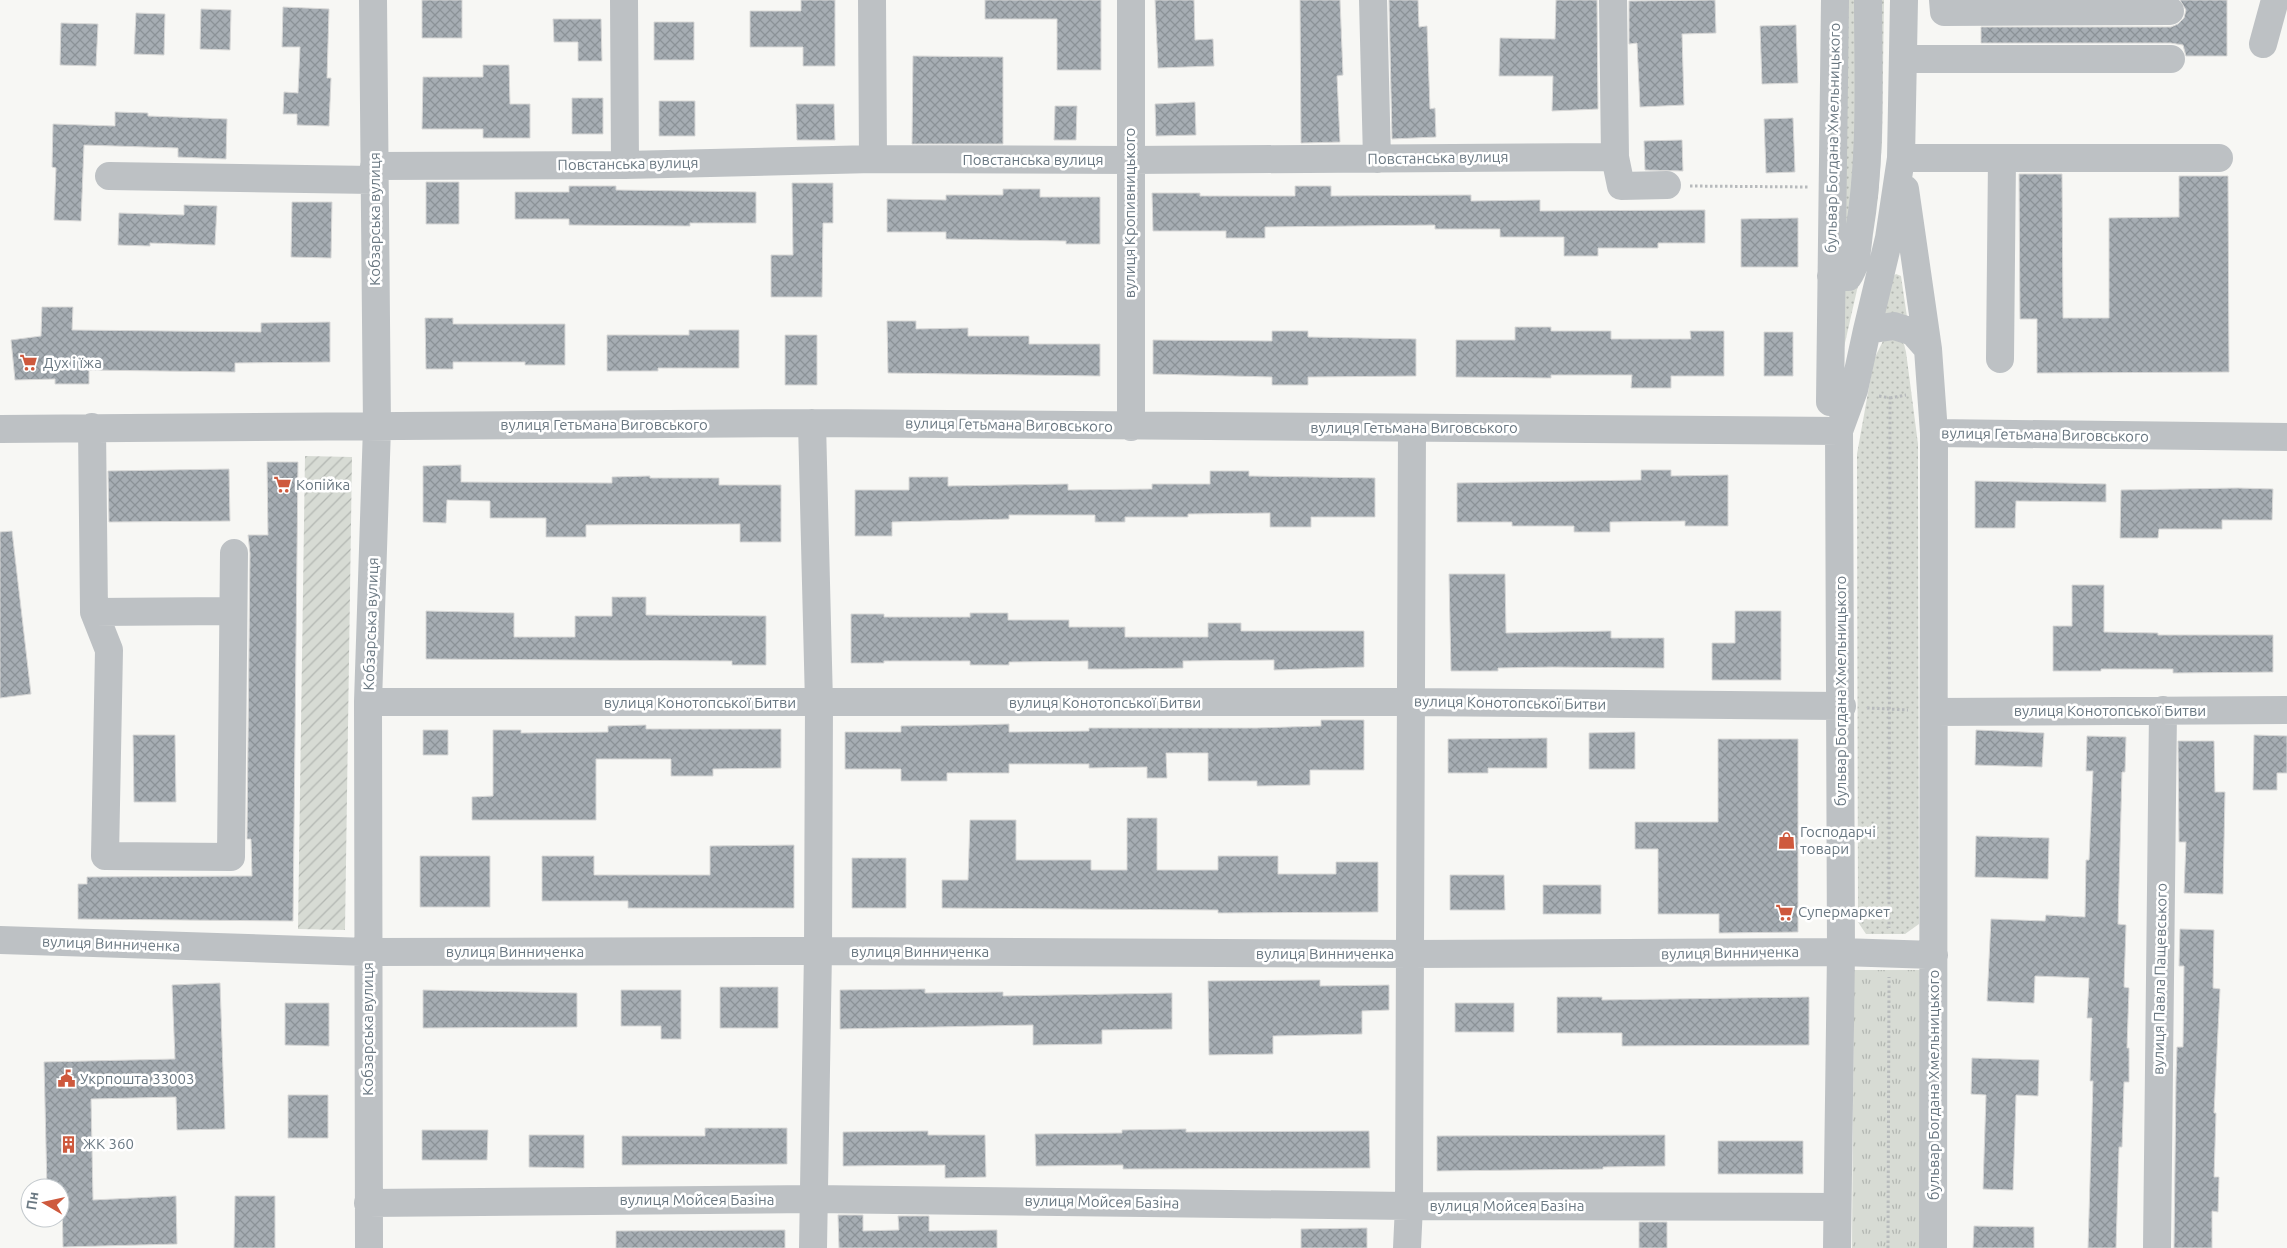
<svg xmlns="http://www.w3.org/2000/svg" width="2287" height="1248" font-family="Ubuntu,sans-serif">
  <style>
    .grass { fill: url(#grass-dots) }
    .park { fill: url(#park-tufts) }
    .garden { fill: url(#garden-furrows) }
    .building { fill: url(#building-cross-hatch); stroke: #d8d8d7 }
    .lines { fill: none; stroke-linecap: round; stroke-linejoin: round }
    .path { stroke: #b7babc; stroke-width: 3; stroke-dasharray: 2.5 2.5; stroke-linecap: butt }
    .minor { stroke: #bdc1c4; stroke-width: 28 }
    .labels { text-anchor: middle; stroke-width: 5; stroke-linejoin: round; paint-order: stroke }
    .street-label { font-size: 15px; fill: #6a7882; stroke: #fff }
    .poi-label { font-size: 15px; fill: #6a7882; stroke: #fff; text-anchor: start }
  </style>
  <defs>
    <pattern id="grass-dots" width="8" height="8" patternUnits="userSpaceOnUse" patternTransform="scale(1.25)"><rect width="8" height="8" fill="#d7dbd4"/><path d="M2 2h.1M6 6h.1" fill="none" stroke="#b2b6b1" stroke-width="1.8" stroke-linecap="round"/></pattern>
    <pattern id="park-tufts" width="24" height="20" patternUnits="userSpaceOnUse" patternTransform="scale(1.25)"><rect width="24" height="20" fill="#d7dbd4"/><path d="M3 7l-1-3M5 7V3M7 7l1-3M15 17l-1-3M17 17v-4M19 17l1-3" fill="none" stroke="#b2b6b1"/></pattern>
    <pattern id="garden-furrows" width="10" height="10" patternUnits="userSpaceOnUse" patternTransform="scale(1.25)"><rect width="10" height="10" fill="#d7dbd4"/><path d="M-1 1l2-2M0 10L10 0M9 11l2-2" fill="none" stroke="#b2b6b1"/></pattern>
    <pattern id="building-cross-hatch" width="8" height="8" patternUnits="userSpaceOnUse" patternTransform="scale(1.25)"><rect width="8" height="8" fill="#a6adb3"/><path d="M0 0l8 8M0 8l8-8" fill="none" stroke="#8b9297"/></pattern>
  </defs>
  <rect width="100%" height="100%" fill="#f7f7f4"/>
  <path class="grass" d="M 1843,0 L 1884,0 L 1882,142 L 1878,197 L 1833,396 Z
    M 1896,274 L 1901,276 L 1907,317 L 1884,315 L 1891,278 Z
    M 1898,339 L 1904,344 L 1906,352 L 1918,444 L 1919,924 L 1905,934 L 1866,934 L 1858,922 L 1857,454 L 1874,359 L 1883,341 Z"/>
  <path class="park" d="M 1854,970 L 1922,970 L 1921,1248 L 1852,1248 Z"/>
  <path class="garden" d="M 305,456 L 352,457 L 345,930 L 298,929 Z"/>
  <path class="building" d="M 422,0 L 462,0 L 462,38 L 422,38 Z
    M 801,0 L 835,0 L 835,66 L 803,66 L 803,47 L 750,47 L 750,11 L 801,11 Z
    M 985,0 L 1101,0 L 1101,70 L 1057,70 L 1057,19 L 985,19 Z
    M 1155,0 L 1194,0 L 1195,40 L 1213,39 L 1214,66 L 1158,68 Z
    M 1300,0 L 1340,0 L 1343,75 L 1337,76 L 1340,142 L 1301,143 Z
    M 1389,0 L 1418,0 L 1419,27 L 1427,26 L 1430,109 L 1435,108 L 1436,137 L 1392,139 Z
    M 1556,0 L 1597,0 L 1598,109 L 1552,111 L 1553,76 L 1499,76 L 1500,38 L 1555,39 Z
    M 1715,0 L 1716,33 L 1682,34 L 1684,105 L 1640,107 L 1637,43 L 1629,44 L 1629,1 Z
    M 2180,0 L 2227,0 L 2227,56 L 2186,56 L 2183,45 L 2171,43 L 1981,43 L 1981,27 L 2171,27 L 2178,24 L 2184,18 L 2186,10 Z
    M 283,7 L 329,9 L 327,78 L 331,78 L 329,126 L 297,125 L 297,114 L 283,114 L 284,92 L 298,93 L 300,47 L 282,47 Z
    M 201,9 L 231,10 L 230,50 L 200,49 Z
    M 136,13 L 165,14 L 164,55 L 134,54 Z
    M 553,19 L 601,19 L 602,61 L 578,61 L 578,42 L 554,42 Z
    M 654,22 L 694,22 L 694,60 L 654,60 Z
    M 61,23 L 98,24 L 96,66 L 60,65 Z
    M 1796,25 L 1798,83 L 1762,84 L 1760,26 Z
    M 913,56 L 1003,57 L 1003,144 L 912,144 Z
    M 483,65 L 509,65 L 510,104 L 530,104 L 530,138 L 483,138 L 483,129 L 422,129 L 423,77 L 483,77 Z
    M 572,98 L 603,98 L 603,134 L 572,134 Z
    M 659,101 L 695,101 L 695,136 L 659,136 Z
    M 1195,102 L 1196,135 L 1156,136 L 1155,104 Z
    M 796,104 L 834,104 L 835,140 L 797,140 Z
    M 1055,106 L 1077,106 L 1076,140 L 1054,140 Z
    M 115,112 L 148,113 L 148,116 L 227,119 L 226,159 L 178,157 L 178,148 L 84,145 L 81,221 L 54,220 L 56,168 L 52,167 L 53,124 L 115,126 Z
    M 1793,118 L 1795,172 L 1766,173 L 1764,119 Z
    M 1682,140 L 1683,171 L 1645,170 L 1644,141 Z
    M 2019,174 L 2062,174 L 2063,318 L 2109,318 L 2109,218 L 2179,217 L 2179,176 L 2228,176 L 2229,372 L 2037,373 L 2037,319 L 2020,319 Z
    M 426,182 L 459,182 L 459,224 L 426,224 Z
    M 792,183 L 833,183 L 833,223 L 823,223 L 822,297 L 771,297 L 771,255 L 793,255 Z
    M 569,186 L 616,186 L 616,190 L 756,192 L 756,223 L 690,223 L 690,226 L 569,225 L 569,219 L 515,219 L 515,192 L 569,192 Z
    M 1295,186 L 1331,186 L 1331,196 L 1471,195 L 1471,201 L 1540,200 L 1540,211 L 1705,210 L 1705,243 L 1658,243 L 1658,248 L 1598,248 L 1598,256 L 1564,256 L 1564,237 L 1500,237 L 1500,229 L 1435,229 L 1435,225 L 1265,227 L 1265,238 L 1226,238 L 1226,231 L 1153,231 L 1152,193 L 1200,193 L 1200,196 L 1295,196 Z
    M 1003,189 L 1040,189 L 1040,197 L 1100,197 L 1100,244 L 1066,244 L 1066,241 L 946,239 L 946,232 L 887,232 L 887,199 L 946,200 L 946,195 L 1003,195 Z
    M 292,202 L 332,202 L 331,258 L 291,257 Z
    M 184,205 L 217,206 L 215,245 L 150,243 L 150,246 L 118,245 L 119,213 L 184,215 Z
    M 1798,218 L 1798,267 L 1741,267 L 1741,219 Z
    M 42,307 L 73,307 L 72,330 L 261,332 L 261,323 L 330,322 L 330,362 L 235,363 L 235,372 L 89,370 L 89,384 L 55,384 L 55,379 L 15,380 L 11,340 L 41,336 Z
    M 425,318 L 453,318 L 453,324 L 565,324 L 565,365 L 525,365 L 525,362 L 453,362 L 453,369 L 426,369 Z
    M 887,321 L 916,321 L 916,329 L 968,328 L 968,336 L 1029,336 L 1029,344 L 1100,344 L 1100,376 L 888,373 Z
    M 1515,327 L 1551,327 L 1551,331 L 1611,331 L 1611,339 L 1691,339 L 1690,331 L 1724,331 L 1724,376 L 1671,376 L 1671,388 L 1631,388 L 1632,375 L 1551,375 L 1551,378 L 1456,377 L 1456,340 L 1515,340 Z
    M 689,330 L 739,330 L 739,368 L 658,368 L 658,371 L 607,371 L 607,335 L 689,335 Z
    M 1272,331 L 1308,331 L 1308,337 L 1416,339 L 1416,376 L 1308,377 L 1308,385 L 1272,385 L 1272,377 L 1153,374 L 1153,340 L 1272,341 Z
    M 1764,332 L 1793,332 L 1793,376 L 1764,376 Z
    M 785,335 L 817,335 L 817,385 L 785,385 Z
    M 267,462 L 298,462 L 293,921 L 78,919 L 78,884 L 87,884 L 87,877 L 252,876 L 251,839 L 247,839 L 250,553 L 248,535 L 268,535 Z
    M 461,465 L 461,482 L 612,483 L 612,477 L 650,476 L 650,478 L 719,478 L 719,485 L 781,485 L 781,542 L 740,542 L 740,524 L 586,525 L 586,537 L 546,537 L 546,518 L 490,518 L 490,501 L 447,500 L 446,523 L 423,522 L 423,466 Z
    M 229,469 L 230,521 L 109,522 L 108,471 Z
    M 1641,470 L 1671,470 L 1671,476 L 1728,475 L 1728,526 L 1685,526 L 1685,521 L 1610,522 L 1610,532 L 1574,532 L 1574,526 L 1512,526 L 1512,522 L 1457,522 L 1457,483 L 1641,480 Z
    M 1210,471 L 1249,471 L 1249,476 L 1375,478 L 1375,517 L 1311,517 L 1311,527 L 1270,527 L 1270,513 L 1188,514 L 1188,517 L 1125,517 L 1125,522 L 1095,522 L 1095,515 L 1009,515 L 1009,519 L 892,522 L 892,536 L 855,536 L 855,490 L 909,490 L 909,477 L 948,477 L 948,486 L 1068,484 L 1068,490 L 1152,489 L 1152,484 L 1210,484 Z
    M 1975,481 L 2106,484 L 2106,502 L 2016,501 L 2015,528 L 1975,528 Z
    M 2237,488 L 2273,489 L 2272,520 L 2222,520 L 2222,529 L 2159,529 L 2158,538 L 2120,538 L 2121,490 Z
    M 12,531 L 31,694 L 0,698 L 0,532 Z
    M 1449,574 L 1505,574 L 1506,633 L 1611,631 L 1611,638 L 1664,638 L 1664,668 L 1553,667 L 1498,668 L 1498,671 L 1451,671 Z
    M 2072,585 L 2104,585 L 2104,632 L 2158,633 L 2158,635 L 2273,635 L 2273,672 L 2173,673 L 2173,669 L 2101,669 L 2101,671 L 2053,671 L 2053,626 L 2072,626 Z
    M 612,597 L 646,597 L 646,615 L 766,616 L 766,665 L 732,665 L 732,661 L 426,659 L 426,611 L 514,613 L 514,637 L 575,637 L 575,616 L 612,616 Z
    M 1735,611 L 1781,611 L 1781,680 L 1712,680 L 1712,643 L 1735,643 Z
    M 970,613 L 1008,613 L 1008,620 L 1069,620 L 1069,627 L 1125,627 L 1125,637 L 1208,637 L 1208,623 L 1241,623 L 1241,631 L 1364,631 L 1364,667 L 1274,670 L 1274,660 L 1183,661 L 1183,668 L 1125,669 L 1088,669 L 1088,661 L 1009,662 L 1009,665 L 970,665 L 970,661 L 884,661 L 884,663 L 851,663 L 851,614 L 884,614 L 884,617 L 970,617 Z
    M 1321,720 L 1364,720 L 1364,770 L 1310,770 L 1310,785 L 1257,786 L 1257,781 L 1208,781 L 1208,753 L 1166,753 L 1167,778 L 1147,778 L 1147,767 L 1089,768 L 1089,764 L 1009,764 L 1009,773 L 947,773 L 947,781 L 901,781 L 901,769 L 845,769 L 845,732 L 901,732 L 901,726 L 972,725 L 1009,724 L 1009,732 L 1089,731 L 1089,728 L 1257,728 L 1321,726 Z
    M 646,725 L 646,729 L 781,729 L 781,768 L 713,769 L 713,776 L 671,776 L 671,759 L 596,759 L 596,820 L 472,820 L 472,797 L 493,796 L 493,730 L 521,730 L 521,733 L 608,732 L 608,726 Z
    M 423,730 L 448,730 L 448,755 L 423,755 Z
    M 1976,730 L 2044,733 L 2042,767 L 1975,765 Z
    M 1635,732 L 1635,769 L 1589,769 L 1589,733 Z
    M 133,735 L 175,735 L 176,802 L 134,802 Z
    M 2254,735 L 2287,736 L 2287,773 L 2277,773 L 2277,790 L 2253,790 Z
    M 2087,736 L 2126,737 L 2125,772 L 2122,772 L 2118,924 L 2126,925 L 2124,987 L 2129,988 L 2127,1048 L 2129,1048 L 2129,1082 L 2124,1082 L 2122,1147 L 2119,1147 L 2116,1248 L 2088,1248 L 2093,1081 L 2090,1081 L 2092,1018 L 2087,1018 L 2089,978 L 2035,976 L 2034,1003 L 1987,1001 L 1991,919 L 2045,921 L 2046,915 L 2085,917 L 2086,860 L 2089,860 L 2093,771 L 2086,771 Z
    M 1547,738 L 1547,768 L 1488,768 L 1488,773 L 1448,773 L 1448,739 Z
    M 1718,739 L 1798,739 L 1798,932 L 1719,933 L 1719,914 L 1658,914 L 1658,849 L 1635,849 L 1635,822 L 1718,822 Z
    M 2178,741 L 2214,741 L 2215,792 L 2225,792 L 2223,894 L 2184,893 L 2186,842 L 2179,842 Z
    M 1127,818 L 1157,818 L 1157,870 L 1218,870 L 1218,856 L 1278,856 L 1278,874 L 1336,874 L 1336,862 L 1378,862 L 1378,912 L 1218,913 L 1218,910 L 942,908 L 942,880 L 968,880 L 970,820 L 1016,820 L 1016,860 L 1091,860 L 1091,870 L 1127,870 Z
    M 1976,836 L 2049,838 L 2048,879 L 1975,877 Z
    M 794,845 L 794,908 L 628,908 L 628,901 L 542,901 L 542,856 L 594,856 L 594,875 L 710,875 L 710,846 Z
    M 420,856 L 490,856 L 490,907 L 420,907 Z
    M 852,858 L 906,858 L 906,908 L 852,908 Z
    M 1450,875 L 1504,875 L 1505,910 L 1450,910 Z
    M 1543,885 L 1601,885 L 1601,914 L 1543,914 Z
    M 2180,929 L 2214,930 L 2213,988 L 2220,989 L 2214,1113 L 2216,1113 L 2214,1177 L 2219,1177 L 2218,1212 L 2212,1211 L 2212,1248 L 2174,1248 L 2176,1079 L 2177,1047 L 2183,1047 L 2184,966 L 2179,966 Z
    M 1320,980 L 1320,986 L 1389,985 L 1389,1010 L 1362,1011 L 1362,1034 L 1273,1036 L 1273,1054 L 1209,1055 L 1208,981 Z
    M 220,983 L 225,1129 L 177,1130 L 176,1097 L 91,1099 L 93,1200 L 176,1196 L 177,1244 L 63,1247 L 62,1194 L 60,1194 L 60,1188 L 47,1188 L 44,1062 L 175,1059 L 172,985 Z
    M 720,987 L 778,987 L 778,1028 L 720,1028 Z
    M 925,989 L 925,993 L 1003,992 L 1003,996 L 1172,993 L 1172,1029 L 1102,1030 L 1102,1044 L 1033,1045 L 1033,1025 L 840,1029 L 840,990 Z
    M 423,990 L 577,993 L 577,1027 L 423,1028 Z
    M 621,990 L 681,990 L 681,1039 L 661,1039 L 661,1026 L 621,1026 Z
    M 1557,997 L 1602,997 L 1602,1000 L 1809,997 L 1809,1045 L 1622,1046 L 1622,1033 L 1557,1033 Z
    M 285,1003 L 329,1003 L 329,1046 L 285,1045 Z
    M 1455,1003 L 1514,1003 L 1514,1032 L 1455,1032 Z
    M 1972,1058 L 2039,1060 L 2038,1096 L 2016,1095 L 2013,1190 L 1983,1189 L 1986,1095 L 1971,1094 Z
    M 288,1095 L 328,1095 L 328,1138 L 288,1138 Z
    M 705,1128 L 787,1128 L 787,1164 L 622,1165 L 622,1136 L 705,1136 Z
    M 1186,1129 L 1186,1132 L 1369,1131 L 1370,1168 L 1123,1169 L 1123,1165 L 1036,1166 L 1035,1134 L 1122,1133 L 1122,1130 Z
    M 422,1130 L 488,1130 L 487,1160 L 422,1160 Z
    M 928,1131 L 928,1135 L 985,1135 L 986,1177 L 945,1178 L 945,1165 L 843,1166 L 843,1132 Z
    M 529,1135 L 584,1135 L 584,1168 L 529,1167 Z
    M 1665,1135 L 1665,1166 L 1603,1167 L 1603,1169 L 1437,1171 L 1437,1136 Z
    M 1718,1141 L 1803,1141 L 1803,1174 L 1718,1174 Z
    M 235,1196 L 275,1196 L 275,1248 L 234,1248 Z
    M 838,1215 L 863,1215 L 863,1231 L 899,1230 L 898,1216 L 929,1216 L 929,1231 L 997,1230 L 997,1248 L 839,1248 Z
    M 1639,1222 L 1667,1222 L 1667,1248 L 1639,1248 Z
    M 1974,1226 L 2034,1227 L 2034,1248 L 1973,1248 Z
    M 1367,1228 L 1367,1248 L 1301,1248 L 1301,1229 Z
    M 785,1230 L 785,1248 L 616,1248 L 616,1231 Z"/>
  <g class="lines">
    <path class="path" d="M 1690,186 L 1809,187
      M 1879,396 L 1890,398 L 1889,928
      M 1890,398 L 1906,395
      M 1867,708 L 1908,710
      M 1888,1248 L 1889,977"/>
    <path class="minor" d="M 624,0 L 625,165
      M 872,0 L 873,159
      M 1131,0 L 1131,427
      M 1373,0 L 1377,159
      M 1613,0 L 1615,157
      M 1943,0 L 1944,12 L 2170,11
      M 2263,44 L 2275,0
      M 1903,59 L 2171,59
      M 1901,158 L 2219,158
      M 374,166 L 625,165 L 873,159 L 1129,160 L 1615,157 L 1621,186 L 1667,185
      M 109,176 L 374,180
      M 1905,189 L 1928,349
      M 1831,276 L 1848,277 C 1857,265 1857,248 1859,233 C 1872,156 1868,78 1868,0
      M 1867,330 L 1889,238 L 1901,158 L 1904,0
      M 2000,359 L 2002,158
      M 1830,402 L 1835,0
      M 812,423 L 819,703 L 818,951 L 813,1248
      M 92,427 L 94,612 L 233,611
      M 0,429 L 812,423 L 1839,431
      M 1934,433 L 2287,437
      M 94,612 L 109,650 L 105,856 L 231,857 L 234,553
      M 368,702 L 1411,702 L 1842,706
      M 1934,712 L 2287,710
      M 0,940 L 368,952 L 818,951 L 1410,954 L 1841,952 L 1934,955
      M 368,1203 L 813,1199 L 1409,1206 L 1837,1207
      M 369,1248 L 368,702 L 377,427 L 373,0
      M 1407,1248 L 1409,1206 L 1412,428
      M 1837,1248 L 1841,952 L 1839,431 L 1854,390 L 1867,330 L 1894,326 L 1913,332 L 1928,349 L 1934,433 L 1933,1248
      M 2157,1248 L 2163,710"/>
  </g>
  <defs>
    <symbol id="supermarket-bare" viewBox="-9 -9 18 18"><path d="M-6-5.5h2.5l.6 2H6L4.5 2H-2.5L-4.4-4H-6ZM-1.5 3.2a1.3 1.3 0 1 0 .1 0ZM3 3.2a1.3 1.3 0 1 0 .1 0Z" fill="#ce593d" stroke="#fff" stroke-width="2.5" paint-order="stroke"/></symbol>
    <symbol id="shop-bare" viewBox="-9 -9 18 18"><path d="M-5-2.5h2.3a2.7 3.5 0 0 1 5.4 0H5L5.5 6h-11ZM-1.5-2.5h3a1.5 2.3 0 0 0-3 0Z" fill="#ce593d" stroke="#fff" stroke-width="2.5" paint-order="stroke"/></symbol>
    <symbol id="civic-bare" viewBox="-9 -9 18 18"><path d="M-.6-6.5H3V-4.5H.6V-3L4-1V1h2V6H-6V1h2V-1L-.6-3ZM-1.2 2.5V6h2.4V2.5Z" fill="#ce593d" stroke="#fff" stroke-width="2.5" paint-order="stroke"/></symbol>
    <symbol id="building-bare" viewBox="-9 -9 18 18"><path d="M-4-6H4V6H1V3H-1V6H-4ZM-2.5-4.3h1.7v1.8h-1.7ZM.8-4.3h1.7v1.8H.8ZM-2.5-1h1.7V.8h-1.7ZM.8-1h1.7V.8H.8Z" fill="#ce593d" stroke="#fff" stroke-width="2.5" paint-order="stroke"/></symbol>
  </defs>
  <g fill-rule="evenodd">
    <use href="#supermarket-bare" x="16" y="350" width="25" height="25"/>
    <use href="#supermarket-bare" x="270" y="472" width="25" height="25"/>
    <use href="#shop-bare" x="1774" y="828" width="25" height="25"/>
    <use href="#supermarket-bare" x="1772" y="900" width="25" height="25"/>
    <use href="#civic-bare" x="54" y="1066" width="25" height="25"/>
    <use href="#building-bare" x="56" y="1132" width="25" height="25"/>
  </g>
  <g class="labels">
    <g class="street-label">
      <text transform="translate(1833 138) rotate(-89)" y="5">бульвар Богдана Хмельницького</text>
      <text transform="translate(1438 158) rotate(-1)" y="5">Повстанська вулиця</text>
      <text x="1033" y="165">Повстанська вулиця</text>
      <text transform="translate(628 164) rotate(-1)" y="5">Повстанська вулиця</text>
      <text transform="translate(1130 213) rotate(-90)" y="5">вулиця Кропивницького</text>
      <text transform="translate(375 219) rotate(-90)" y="5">Кобзарська вулиця</text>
      <text x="604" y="430">вулиця Гетьмана Виговського</text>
      <text transform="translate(1009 425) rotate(1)" y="5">вулиця Гетьмана Виговського</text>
      <text x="1414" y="433">вулиця Гетьмана Виговського</text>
      <text transform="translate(2045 435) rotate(1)" y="5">вулиця Гетьмана Виговського</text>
      <text transform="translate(371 624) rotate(-88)" y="5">Кобзарська вулиця</text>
      <text transform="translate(1841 691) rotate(-90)" y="5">бульвар Богдана Хмельницького</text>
      <text x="700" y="708">вулиця Конотопської Битви</text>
      <text x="1105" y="708">вулиця Конотопської Битви</text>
      <text transform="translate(1510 703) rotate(1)" y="5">вулиця Конотопської Битви</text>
      <text x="2110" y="716">вулиця Конотопської Битви</text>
      <text transform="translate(111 944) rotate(2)" y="5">вулиця Винниченка</text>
      <text x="515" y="957">вулиця Винниченка</text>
      <text x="920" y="957">вулиця Винниченка</text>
      <text transform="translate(1730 953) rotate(-1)" y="5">вулиця Винниченка</text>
      <text x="1325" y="959">вулиця Винниченка</text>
      <text transform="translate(2160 979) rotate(-89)" y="5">вулиця Павла Пащевського</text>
      <text transform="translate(368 1029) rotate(-90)" y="5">Кобзарська вулиця</text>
      <text transform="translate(1934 1085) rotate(-90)" y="5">бульвар Богдана Хмельницького</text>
      <text x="697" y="1205">вулиця Мойсея Базіна</text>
      <text transform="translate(1102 1202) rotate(1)" y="5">вулиця Мойсея Базіна</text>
      <text x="1507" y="1211">вулиця Мойсея Базіна</text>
    </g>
    <g class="poi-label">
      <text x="43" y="368">Дух і їжа</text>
      <text x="296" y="490">Копійка</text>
      <text x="1800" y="837">Господарчі<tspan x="1800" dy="17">товари</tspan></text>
      <text x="1798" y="917">Супермаркет</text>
      <text x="80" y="1084">Укрпошта 33003</text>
      <text x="83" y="1149">ЖК 360</text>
    </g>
  </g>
  <g transform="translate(45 1203) rotate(279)"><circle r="24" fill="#ffffff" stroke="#c3c9cd"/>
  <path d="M0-4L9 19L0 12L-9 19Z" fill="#ce593d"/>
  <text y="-8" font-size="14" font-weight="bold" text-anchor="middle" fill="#6a7882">Пн</text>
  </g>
</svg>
